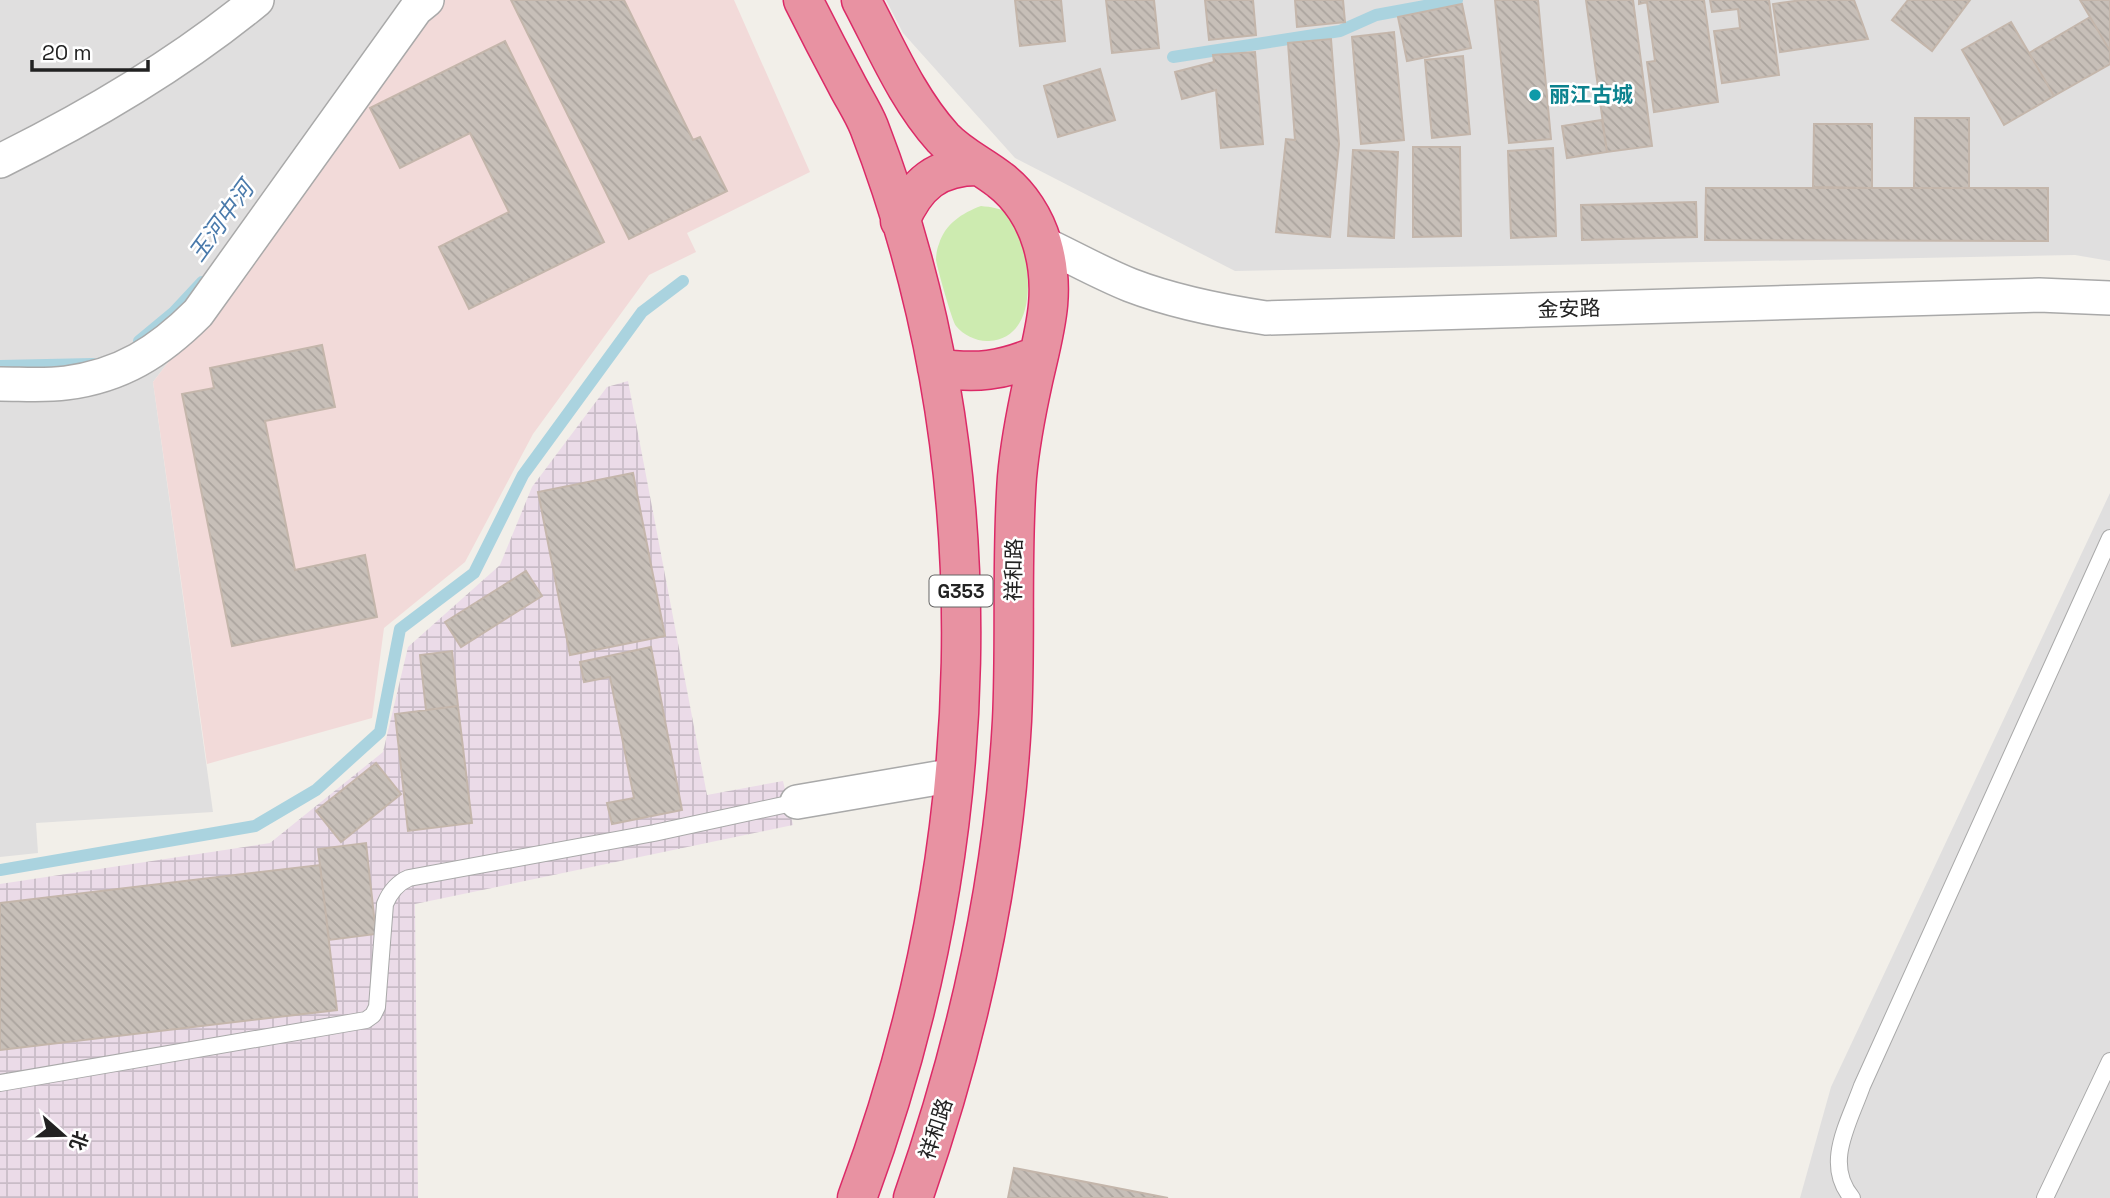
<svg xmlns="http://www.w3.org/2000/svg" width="2110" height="1198" font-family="'Space Grotesk','Noto Sans SC',sans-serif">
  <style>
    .residential { fill: #e0dfdf }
    .commercial { fill: #f2dad9 }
    .industrial { fill: url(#industrial-grid) }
    .grass { fill: #cdebb0 }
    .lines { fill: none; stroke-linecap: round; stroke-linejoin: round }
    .stream { stroke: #aad3df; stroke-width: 12 }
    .building { fill: url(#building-back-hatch); stroke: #c4b6ab; stroke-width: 2 }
    .lane-casing { stroke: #a9a9a9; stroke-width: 18 }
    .street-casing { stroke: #a9a9a9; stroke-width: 36 }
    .highway-casing { stroke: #dc2a67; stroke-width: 41 }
    .lane { stroke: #fff; stroke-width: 16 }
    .street { stroke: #fff; stroke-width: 33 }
    .highway { stroke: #e892a2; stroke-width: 38 }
    .culture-dot { fill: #0f9aa8; stroke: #fff; stroke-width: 2.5 }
    .labels { text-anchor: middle; stroke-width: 5; stroke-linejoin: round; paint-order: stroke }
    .shield { fill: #fff; stroke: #646464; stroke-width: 2 }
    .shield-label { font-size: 19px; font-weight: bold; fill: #222 }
    .culture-label { font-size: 21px; font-weight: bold; fill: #0d838f; stroke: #fff; text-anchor: start }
    .street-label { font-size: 21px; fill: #222; stroke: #fff }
    .water-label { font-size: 23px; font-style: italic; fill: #4a7aab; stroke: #fff }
  </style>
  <defs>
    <pattern id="industrial-grid" width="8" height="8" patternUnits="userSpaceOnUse" patternTransform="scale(1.75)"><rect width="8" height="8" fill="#ebdbe8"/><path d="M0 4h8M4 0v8" fill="none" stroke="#c9bcc7"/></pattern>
    <pattern id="building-back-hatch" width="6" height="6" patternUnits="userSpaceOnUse" patternTransform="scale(1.75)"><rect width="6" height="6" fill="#c7bfb8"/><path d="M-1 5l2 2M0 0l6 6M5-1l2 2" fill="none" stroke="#aba49e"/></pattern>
  </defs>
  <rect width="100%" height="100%" fill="#f2efe9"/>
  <path class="residential" d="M 0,0 L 445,0 L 409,29 L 316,170 L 153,382 L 213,812 L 36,823 L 38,853 L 0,857 Z
    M 886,0 L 2110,0 L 2110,261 L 2075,255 L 1235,271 L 1015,158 L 903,33 Z
    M 2110,493 L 2110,1198 L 1800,1198 L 1831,1087 Z"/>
  <path class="commercial" d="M 445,0 L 734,0 L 810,172 L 687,233 L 696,252 L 649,275 L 533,434 L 465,562 L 384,628 L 372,718 L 207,764 L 153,382 L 316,170 L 409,29 Z"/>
  <path class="industrial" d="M 628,381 L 707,795 L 783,781 L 793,825 L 415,904 L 418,1198 L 0,1198 L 0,884 L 270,843 L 383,752 L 408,647 L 500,565 L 532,487 L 607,387 Z"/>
  <path class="grass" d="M 981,206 C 990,207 1004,208 1011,216 C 1014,219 1015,226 1017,230 C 1031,262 1040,338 989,341 C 978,342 963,335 956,326 C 952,321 937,267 936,260 C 936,256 937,248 939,244 C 945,224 962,213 981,206 Z"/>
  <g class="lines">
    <path class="stream" d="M 1173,57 L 1340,31 L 1376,15 L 1457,0
      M 139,341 L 174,312 L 202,282
      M 0,366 L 93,364
      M 0,870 L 255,826 L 316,790 L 380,732 L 400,629 L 474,573 L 523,475 L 642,312 L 683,281"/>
  </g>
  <path class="building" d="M 511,0 L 624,0 L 693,140 L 700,137 L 727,191 L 629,239 Z
    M 1015,0 L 1061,0 L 1065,41 L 1020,46 Z
    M 1106,0 L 1154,0 L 1159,48 L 1112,53 Z
    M 1205,0 L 1253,0 L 1256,35 L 1209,40 Z
    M 1295,0 L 1343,0 L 1345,22 L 1297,27 Z
    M 1495,0 L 1538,0 L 1551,139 L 1509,143 Z
    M 1586,0 L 1633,0 L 1652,146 L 1607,152 Z
    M 1639,0 L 1704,0 L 1718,102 L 1654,112 L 1647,62 L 1655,61 L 1647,2 L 1639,4 Z
    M 1710,0 L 1769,0 L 1779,75 L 1722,83 L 1714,31 L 1740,28 L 1738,9 L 1712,12 Z
    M 1802,0 L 1854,0 L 1868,39 L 1780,52 L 1773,4 Z
    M 1908,0 L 1970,0 L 1932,51 L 1892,20 Z
    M 2080,0 L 2110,0 L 2110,51 Z
    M 1462,4 L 1471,48 L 1407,61 L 1398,17 Z
    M 2090,17 L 2110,51 L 2110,64 L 2054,96 L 2029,53 Z
    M 2011,22 L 2054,96 L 2004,125 L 1962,50 Z
    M 1394,32 L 1404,140 L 1361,144 L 1352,37 Z
    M 1331,39 L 1339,144 L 1330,237 L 1276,232 L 1286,139 L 1295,140 L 1288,43 Z
    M 505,41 L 604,242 L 469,309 L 439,247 L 509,212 L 470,133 L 400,168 L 370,108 Z
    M 1255,52 L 1263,144 L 1221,148 L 1216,90 L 1182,99 L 1175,72 L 1214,62 L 1213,55 Z
    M 1463,56 L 1470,134 L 1432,138 L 1425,60 Z
    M 1100,69 L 1115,120 L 1058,137 L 1044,86 Z
    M 1915,118 L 1969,118 L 1969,188 L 1914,188 Z
    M 1602,120 L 1607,152 L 1567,158 L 1562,126 Z
    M 1814,124 L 1872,124 L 1872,188 L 1813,187 Z
    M 1413,147 L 1460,147 L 1461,236 L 1413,237 Z
    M 1553,148 L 1556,236 L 1511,238 L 1508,151 Z
    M 1353,150 L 1398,152 L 1394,238 L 1348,236 Z
    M 1706,188 L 2048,188 L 2048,241 L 1705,240 Z
    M 1696,202 L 1697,237 L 1582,240 L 1581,205 Z
    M 322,345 L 335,407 L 265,421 L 295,570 L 365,555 L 377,617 L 232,646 L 182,394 L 214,388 L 210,368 Z
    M 633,473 L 665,636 L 570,655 L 538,492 Z
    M 526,571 L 542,596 L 461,647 L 445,622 Z
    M 651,647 L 682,810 L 612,824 L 607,803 L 634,798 L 610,677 L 584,682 L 580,662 Z
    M 452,651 L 458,706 L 426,710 L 420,655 Z
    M 458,706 L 472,823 L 408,831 L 395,714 Z
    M 376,763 L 401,794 L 341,842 L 316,811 Z
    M 366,843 L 376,934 L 329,940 L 318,849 Z
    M 320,865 L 337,1010 L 0,1050 L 0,903 Z
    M 1014,1168 L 1168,1198 L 1008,1198 Z"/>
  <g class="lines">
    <defs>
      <path id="lane" d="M 0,1083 L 366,1020 L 373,1015 L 377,1007 L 385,904 C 390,892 397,883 409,878 L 654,833 L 797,802
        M 1852,1198 C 1823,1164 1849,1123 1862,1086 L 2110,538
        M 2045,1198 L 2110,1061"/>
      <path id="street" d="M 0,161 C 91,116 178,65 257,0
        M 1042,243 C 1072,257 1100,273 1130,285 C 1174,302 1220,311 1266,318 L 2039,295 L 2110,298
        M 0,384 C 22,384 44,386 66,383 C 121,376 159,352 198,313 L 416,9 L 427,0
        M 797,802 L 955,775"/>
      <path id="highway" d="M 803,0 C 817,28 831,55 846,83 C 853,97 863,112 869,127 C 1002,472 985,854 857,1198
        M 861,0 C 886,47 907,98 943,138 C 960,156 981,165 1000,180 C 1020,195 1035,219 1042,243 C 1057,293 1044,332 1033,381 C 1026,413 1020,444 1017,477 C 1011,558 1016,639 1012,721 C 1003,884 967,1044 913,1198
        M 900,221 C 916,184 937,166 978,166
        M 937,368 C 976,374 1002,371 1039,355"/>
    </defs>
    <use href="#lane" class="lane-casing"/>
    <use href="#street" class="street-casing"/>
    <use href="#highway" class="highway-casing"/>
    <use href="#lane" class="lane"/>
    <use href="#street" class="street"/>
    <use href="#highway" class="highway"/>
  </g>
  <circle class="culture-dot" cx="1535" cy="95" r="7"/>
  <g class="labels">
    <rect class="shield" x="929.5" y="575.5" width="63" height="31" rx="5"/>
    <g class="shield-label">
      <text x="961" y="598">G353</text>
    </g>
    <g class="culture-label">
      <text x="1549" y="102">丽江古城</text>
    </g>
    <g class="street-label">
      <text transform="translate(1569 309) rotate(-2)" y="7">金安路</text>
      <text transform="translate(1014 570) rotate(-89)" y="7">祥和路</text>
      <text transform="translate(936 1129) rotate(-72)" y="7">祥和路</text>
    </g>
    <g class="water-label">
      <text transform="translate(221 221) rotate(-54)" y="8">玉河中河</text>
    </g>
  </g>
  <g transform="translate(63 1135) rotate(110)" stroke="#ffffff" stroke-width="5" paint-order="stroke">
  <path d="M0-5L12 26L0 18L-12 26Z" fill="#222222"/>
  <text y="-10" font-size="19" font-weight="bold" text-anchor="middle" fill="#222222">北</text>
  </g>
  <path d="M32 60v10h116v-10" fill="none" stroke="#222222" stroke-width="3.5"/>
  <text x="42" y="60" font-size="21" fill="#222222" stroke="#ffffff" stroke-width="5" paint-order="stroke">20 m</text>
</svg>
